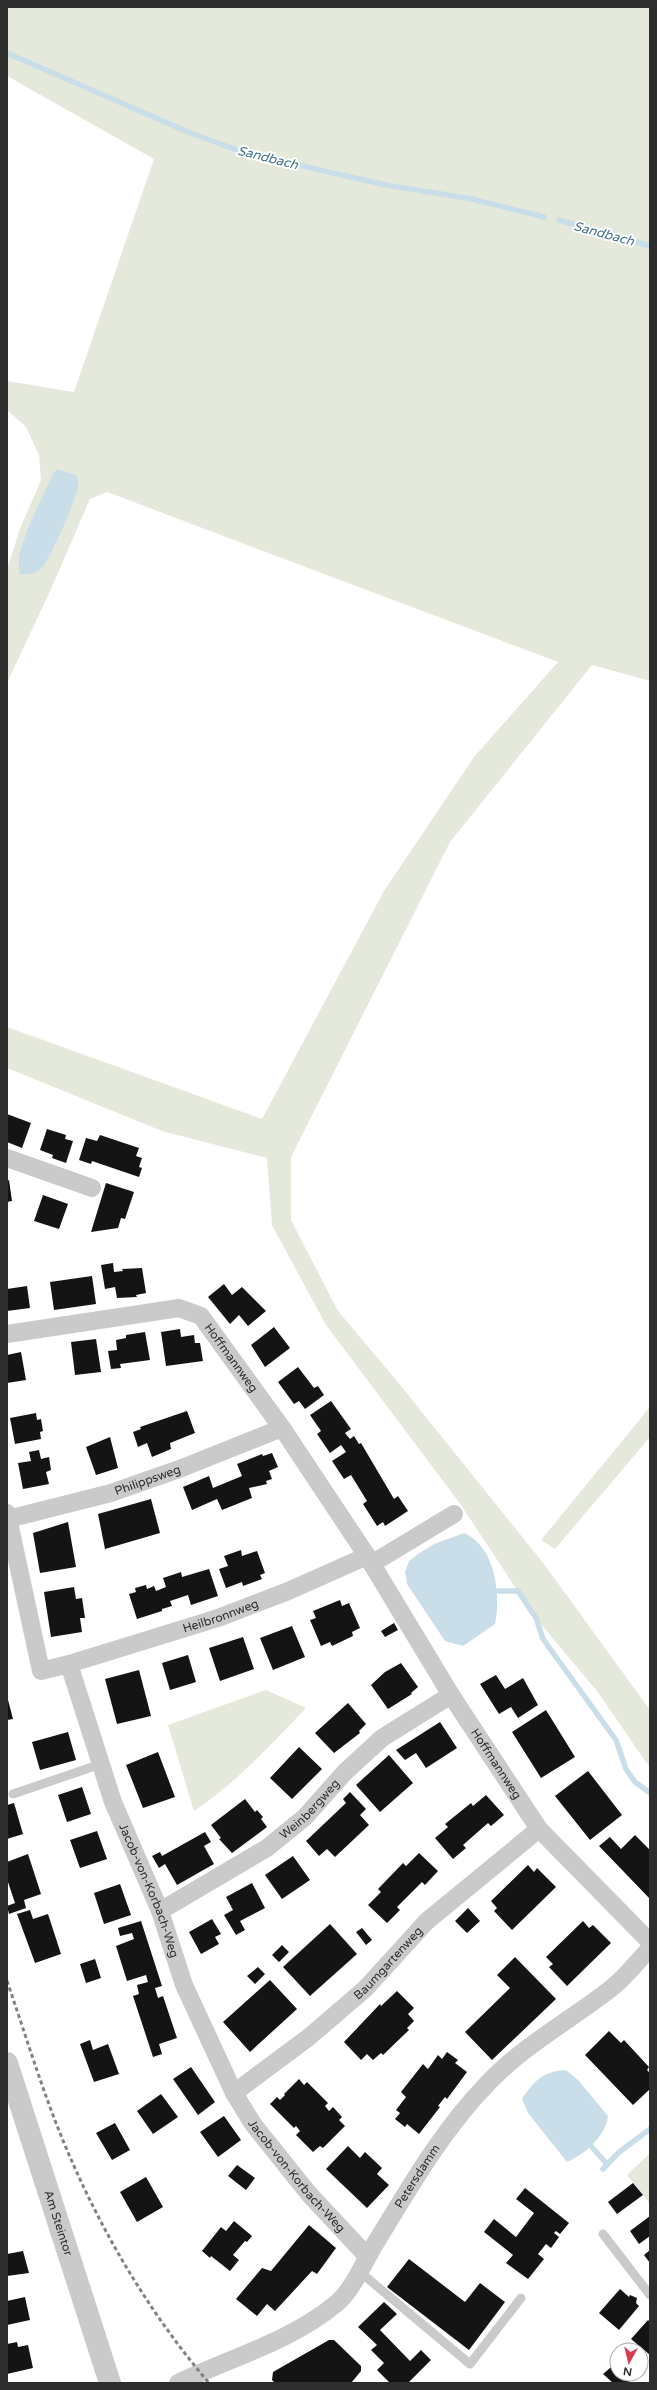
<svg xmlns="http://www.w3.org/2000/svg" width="657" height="2390" font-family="'Varela Round',sans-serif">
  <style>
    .green { fill: #e4e9db }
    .water { fill: #c9dee8 }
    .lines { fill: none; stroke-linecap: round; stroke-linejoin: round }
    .stream { stroke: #c9dee8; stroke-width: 5.5 }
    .building { fill: #141414 }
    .service { stroke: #cacaca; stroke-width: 9 }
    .minor { stroke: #cacaca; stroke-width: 18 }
    .tertiary { stroke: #cacaca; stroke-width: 22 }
    .rail { stroke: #828282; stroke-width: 3; stroke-dasharray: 4 3; stroke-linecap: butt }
    .labels { text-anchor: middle; stroke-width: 4; stroke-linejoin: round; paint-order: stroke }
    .street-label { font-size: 12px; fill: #2d2d2d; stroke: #fff }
    .water-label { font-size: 13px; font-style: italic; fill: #427188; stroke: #fff }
  </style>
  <rect width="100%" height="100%" fill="#fff"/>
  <path class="green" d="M 7,7 L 650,7 L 650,681 L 592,665 L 450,842 L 291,1157 L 291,1220 L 338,1311 L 397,1381 L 544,1564 L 650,1710 L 650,1768 L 597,1691 L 534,1616 L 461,1505 L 326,1325 L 272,1225 L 267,1158 L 162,1131 L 7,1068 L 7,1027 L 262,1119 L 384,891 L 474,757 L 558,662 L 107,492 L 90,499 L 51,589 L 7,683 L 7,569 L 20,529 L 41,480 L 39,455 L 26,427 L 7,410 L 7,381 L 74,392 L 154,159 L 7,76 Z
    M 650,1407 L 650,1437 L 555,1549 L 541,1540 Z
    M 266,1690 L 306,1708 C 270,1746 237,1782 194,1811 L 168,1725 Z
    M 650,2153 L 650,2204 L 627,2175 Z"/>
  <path class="water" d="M 57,469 L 76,475 C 77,478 79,483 78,487 C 77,497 51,557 44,565 C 38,573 28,576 19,574 L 19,555 L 28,528 L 53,474 Z
    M 464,1533 C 496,1547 501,1595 495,1624 L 463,1646 L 445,1641 L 407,1584 L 405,1572 L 409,1561 L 418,1554 L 434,1544 Z
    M 566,2070 L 579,2081 L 608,2116 C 606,2136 584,2155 567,2162 L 528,2113 L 522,2099 C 534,2081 543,2071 566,2070 Z"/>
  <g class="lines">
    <path class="stream" d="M 7,53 L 188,132 L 245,153 L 386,185 L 472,199 L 544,217
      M 559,220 L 650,246
      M 498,1591 L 518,1591 L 536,1618 L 543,1639 L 616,1740 L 626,1769 L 635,1782 L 650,1793
      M 590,2145 L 606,2163
      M 603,2169 L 618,2153 L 650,2129"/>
  </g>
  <path class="building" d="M 7,1114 L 31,1123 L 22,1148 L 7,1142 Z
    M 47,1129 L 66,1135 L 65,1139 L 73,1141 L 66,1163 L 52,1158 L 53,1155 L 40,1150 Z
    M 100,1135 L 139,1148 L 136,1156 L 142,1158 L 139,1167 L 142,1168 L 139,1177 L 92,1161 L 91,1164 L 79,1160 L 86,1138 L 97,1141 Z
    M 9,1180 L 12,1201 L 7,1202 L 7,1181 Z
    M 106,1183 L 134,1192 L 125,1219 L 121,1218 L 118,1228 L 91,1232 Z
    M 43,1195 L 68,1204 L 59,1229 L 34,1221 Z
    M 113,1263 L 114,1272 L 123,1271 L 122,1269 L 142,1268 L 146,1293 L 136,1295 L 137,1297 L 117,1298 L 115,1287 L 105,1289 L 101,1265 Z
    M 92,1276 L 96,1304 L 54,1310 L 50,1282 Z
    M 224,1284 L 232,1295 L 242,1287 L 266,1311 L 248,1326 L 239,1315 L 230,1324 L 208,1297 Z
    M 27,1286 L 30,1308 L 7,1311 L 7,1289 Z
    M 274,1327 L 290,1348 L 265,1367 L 251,1345 Z
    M 180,1329 L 181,1337 L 194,1335 L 195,1343 L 200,1343 L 203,1361 L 166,1366 L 161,1332 Z
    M 145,1332 L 150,1360 L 120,1364 L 121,1368 L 111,1369 L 108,1351 L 117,1350 L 116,1340 L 126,1338 L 126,1335 Z
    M 96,1339 L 101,1372 L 75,1375 L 71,1342 Z
    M 21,1352 L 26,1380 L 7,1383 L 7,1355 Z
    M 298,1367 L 314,1388 L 318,1386 L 324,1395 L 305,1409 L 299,1401 L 294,1404 L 278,1382 Z
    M 331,1401 L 351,1429 L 345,1433 L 350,1439 L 354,1436 L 359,1444 L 361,1443 L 394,1499 L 398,1496 L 408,1511 L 385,1526 L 383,1522 L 377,1526 L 363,1504 L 367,1501 L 351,1475 L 344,1479 L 332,1461 L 346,1452 L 341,1445 L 330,1453 L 317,1434 L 321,1431 L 310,1415 Z
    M 187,1411 L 195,1433 L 170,1443 L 171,1449 L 152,1457 L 147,1443 L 138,1447 L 133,1432 L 141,1429 L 140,1427 Z
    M 36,1413 L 37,1420 L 41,1419 L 43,1431 L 40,1432 L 41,1439 L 15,1444 L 10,1418 Z
    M 110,1437 L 118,1468 L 96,1475 L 86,1447 Z
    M 39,1450 L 41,1459 L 49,1457 L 51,1470 L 46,1472 L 49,1484 L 23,1489 L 18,1463 L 31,1461 L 29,1452 Z
    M 272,1453 L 278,1467 L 269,1471 L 272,1479 L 266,1481 L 267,1484 L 249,1488 L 252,1498 L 222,1510 L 217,1499 L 192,1510 L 183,1487 L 209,1476 L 213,1488 L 242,1476 L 237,1464 L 262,1454 L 263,1456 Z
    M 151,1499 L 160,1533 L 105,1549 L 98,1514 Z
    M 68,1522 L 76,1567 L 40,1573 L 33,1533 Z
    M 241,1550 L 242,1556 L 257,1551 L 265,1573 L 260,1575 L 262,1579 L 243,1586 L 242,1582 L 226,1588 L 219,1569 L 228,1566 L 224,1556 Z
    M 209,1569 L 218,1596 L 191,1605 L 188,1595 L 170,1601 L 172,1606 L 162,1609 L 162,1611 L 137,1619 L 129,1594 L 136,1592 L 135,1588 L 146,1585 L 147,1589 L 154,1586 L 156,1591 L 166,1587 L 163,1578 L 181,1572 L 182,1577 Z
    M 74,1587 L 76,1599 L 82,1598 L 85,1618 L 80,1618 L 82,1632 L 51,1637 L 44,1592 Z
    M 340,1600 L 342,1606 L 349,1603 L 360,1628 L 352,1632 L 353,1636 L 332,1646 L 330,1642 L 321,1646 L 310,1620 L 316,1618 L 313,1611 Z
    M 394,1623 L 398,1630 L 385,1637 L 381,1631 Z
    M 292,1626 L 305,1657 L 273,1670 L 260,1638 Z
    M 243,1637 L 254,1669 L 220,1681 L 209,1648 Z
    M 188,1655 L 196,1682 L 170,1690 L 162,1663 Z
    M 401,1663 L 418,1687 L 411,1693 L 412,1694 L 388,1709 L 371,1685 L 385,1672 Z
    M 139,1670 L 151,1716 L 117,1724 L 105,1679 Z
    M 496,1675 L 505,1689 L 523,1678 L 538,1705 L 518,1718 L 511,1707 L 499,1714 L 480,1684 Z
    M 7,1696 L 13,1719 L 7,1720 Z
    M 348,1703 L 366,1724 L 359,1731 L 360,1733 L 334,1753 L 315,1733 Z
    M 546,1710 L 575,1757 L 541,1778 L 512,1732 Z
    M 440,1722 L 457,1748 L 426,1768 L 416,1753 L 405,1760 L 396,1750 Z
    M 68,1732 L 76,1760 L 40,1770 L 32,1742 Z
    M 299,1747 L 322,1769 L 292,1799 L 270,1778 Z
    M 158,1752 L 175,1797 L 143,1808 L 126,1765 Z
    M 389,1755 L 413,1783 L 380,1812 L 356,1785 Z
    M 588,1771 L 622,1815 L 590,1840 L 555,1796 Z
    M 82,1787 L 91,1814 L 67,1822 L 58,1795 Z
    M 350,1792 L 366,1809 L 360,1815 L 369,1825 L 335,1857 L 327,1849 L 319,1856 L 306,1841 L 346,1803 L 343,1799 Z
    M 486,1795 L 504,1815 L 491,1826 L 488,1823 L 463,1845 L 466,1848 L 453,1859 L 435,1838 L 448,1827 L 445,1824 L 471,1803 L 473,1806 Z
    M 245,1799 L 255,1812 L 257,1810 L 263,1817 L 261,1819 L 267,1827 L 232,1853 L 219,1839 L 221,1838 L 211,1825 Z
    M 14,1803 L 23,1834 L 7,1839 L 7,1805 Z
    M 97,1831 L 107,1859 L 80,1868 L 70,1840 Z
    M 205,1832 L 211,1842 L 204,1846 L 214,1864 L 177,1885 L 165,1864 L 159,1868 L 152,1856 L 160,1852 L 162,1856 Z
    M 635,1835 L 650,1850 L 650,1899 L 599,1846 L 610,1837 L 621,1849 Z
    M 419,1853 L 438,1871 L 425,1885 L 422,1882 L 397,1907 L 400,1910 L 387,1923 L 368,1905 L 381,1892 L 378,1889 L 403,1863 L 406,1866 Z
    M 28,1854 L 41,1894 L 24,1900 L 26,1908 L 9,1914 L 7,1906 L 15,1903 L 7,1879 L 7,1862 Z
    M 293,1856 L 310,1880 L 282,1899 L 265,1875 Z
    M 528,1865 L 534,1872 L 537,1868 L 556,1887 L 512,1930 L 494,1911 L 497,1908 L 491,1901 Z
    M 252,1883 L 265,1908 L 240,1921 L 245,1930 L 236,1935 L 224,1915 L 233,1910 L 226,1897 Z
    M 120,1884 L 131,1915 L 104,1924 L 94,1893 Z
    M 468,1908 L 480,1921 L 467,1933 L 455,1921 Z
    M 30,1910 L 33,1919 L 48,1914 L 61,1954 L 35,1963 L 17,1914 Z
    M 212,1919 L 221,1934 L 215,1937 L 219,1944 L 201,1954 L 189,1932 Z
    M 141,1921 L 162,1986 L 155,1988 L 158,1998 L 163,1996 L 177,2038 L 159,2044 L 162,2054 L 153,2057 L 133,1996 L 139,1994 L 137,1985 L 148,1982 L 146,1975 L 127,1981 L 116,1946 L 134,1939 L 132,1933 L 120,1936 L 118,1928 Z
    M 583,1921 L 589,1928 L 593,1925 L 611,1943 L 567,1986 L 549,1967 L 553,1964 L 546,1957 Z
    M 330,1924 L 357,1954 L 310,1996 L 283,1967 Z
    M 362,1928 L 372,1940 L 366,1945 L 356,1932 Z
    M 282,1945 L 289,1952 L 279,1962 L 272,1955 Z
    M 515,1957 L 556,1999 L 492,2060 L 465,2032 L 510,1988 L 497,1975 Z
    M 95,1959 L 101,1978 L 86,1983 L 80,1964 Z
    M 258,1967 L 265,1974 L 255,1984 L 247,1976 Z
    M 270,1980 L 297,2009 L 250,2052 L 223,2022 Z
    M 397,1991 L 414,2008 L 408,2014 L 414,2021 L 407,2028 L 409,2030 L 383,2055 L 381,2053 L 373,2060 L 367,2054 L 361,2060 L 344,2042 L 380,2004 L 381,2006 Z
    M 609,2031 L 621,2043 L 624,2040 L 649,2067 L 647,2070 L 650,2073 L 650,2089 L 633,2105 L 585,2055 Z
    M 90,2040 L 93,2050 L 108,2044 L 119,2074 L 94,2082 L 80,2044 Z
    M 447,2052 L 458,2060 L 455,2063 L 467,2072 L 447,2099 L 445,2097 L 438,2106 L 440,2107 L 419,2134 L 407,2124 L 405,2127 L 395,2119 L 400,2113 L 396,2110 L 406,2097 L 401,2092 L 423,2064 L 428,2069 L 438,2055 L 442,2059 Z
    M 191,2067 L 215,2102 L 198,2115 L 173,2079 Z
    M 299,2079 L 304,2085 L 307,2082 L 328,2103 L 325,2106 L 329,2111 L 333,2107 L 342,2117 L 339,2120 L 345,2126 L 323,2148 L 320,2146 L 313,2152 L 296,2135 L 300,2131 L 296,2126 L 294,2128 L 270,2104 L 277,2097 L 280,2100 L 285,2095 L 284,2094 Z
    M 161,2094 L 178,2117 L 153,2134 L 137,2111 Z
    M 224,2116 L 241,2140 L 218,2157 L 200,2132 Z
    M 115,2123 L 130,2150 L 112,2160 L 96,2133 Z
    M 348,2146 L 360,2158 L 365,2152 L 382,2168 L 377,2174 L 389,2185 L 367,2208 L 326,2169 Z
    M 237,2165 L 255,2178 L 246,2190 L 228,2176 Z
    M 146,2177 L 163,2207 L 137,2222 L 120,2192 Z
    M 633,2183 L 643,2195 L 617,2214 L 608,2202 Z
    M 525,2188 L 569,2223 L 560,2234 L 556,2231 L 554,2233 L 559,2237 L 551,2248 L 546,2244 L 538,2254 L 544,2259 L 528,2279 L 506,2263 L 513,2255 L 484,2232 L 494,2219 L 516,2237 L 534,2213 L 516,2199 Z
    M 650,2216 L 650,2236 L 639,2244 L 630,2231 Z
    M 234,2221 L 252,2236 L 247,2242 L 245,2241 L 233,2255 L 239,2260 L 230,2271 L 211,2256 L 210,2258 L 202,2251 L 221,2227 L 226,2231 Z
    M 309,2225 L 336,2248 L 317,2274 L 312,2271 L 275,2311 L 267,2304 L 257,2316 L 236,2299 L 262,2268 L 271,2271 Z
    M 650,2250 L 650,2263 L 644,2255 Z
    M 23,2251 L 29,2273 L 7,2276 L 7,2254 Z
    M 409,2259 L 465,2302 L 480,2283 L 505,2302 L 469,2350 L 387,2287 Z
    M 620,2289 L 629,2297 L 630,2295 L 637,2298 L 636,2303 L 639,2306 L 619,2330 L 599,2313 Z
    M 25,2297 L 30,2320 L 7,2325 L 7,2301 Z
    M 384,2302 L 397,2314 L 380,2330 L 410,2361 L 421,2350 L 431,2360 L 408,2383 L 390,2383 L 377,2370 L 384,2363 L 371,2350 L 377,2345 L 358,2327 Z
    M 648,2320 L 650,2322 L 650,2355 L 631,2339 Z
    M 329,2340 L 334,2340 L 361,2366 L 361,2371 L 351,2383 L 275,2383 L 272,2380 L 273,2372 Z
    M 17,2342 L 18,2347 L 28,2345 L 33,2368 L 7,2374 L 7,2344 Z
    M 617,2362 L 617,2374 L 636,2374 L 628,2383 L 613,2383 L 603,2374 Z"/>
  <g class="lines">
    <path class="service" d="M 13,1794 L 101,1764
      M 603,2234 L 650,2295
      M 360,2272 L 470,2364 L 521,2298"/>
    <g class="minor">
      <path d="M 7,1158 L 92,1188"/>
      <path id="s1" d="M 7,1334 L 179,1308 L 201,1316 L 282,1428 L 367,1556 L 451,1695 L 539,1829 L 650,1942"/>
      <path id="s2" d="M 7,1513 L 41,1671 L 69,1664 L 113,1802 L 160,1911 L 184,1985 L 234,2093 L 253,2124 L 309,2194 L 367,2256"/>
      <path id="s3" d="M 8,1519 L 111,1493 L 182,1468 L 282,1428"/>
      <path d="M 373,1563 L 454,1514"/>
      <path id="s4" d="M 69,1664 L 218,1618 L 286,1592 L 367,1556"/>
      <path id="s5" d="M 160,1911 L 267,1848 L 305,1817 L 345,1772 L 382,1738 L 451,1695"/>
      <path id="s6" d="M 234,2093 L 309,2037 L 365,1989 L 427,1921 L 539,1829"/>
      <path id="s7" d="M 178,2383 C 232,2357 290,2342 337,2303 C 355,2287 365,2259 378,2239 C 411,2185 444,2128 488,2083 C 523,2046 569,2021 609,1990 C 624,1979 637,1962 650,1948"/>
    </g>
    <path class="tertiary" id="s8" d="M 7,2063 L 110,2383"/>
    <path class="rail" d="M 7,1981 C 24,2030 39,2080 58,2128 C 94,2219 145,2308 209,2383"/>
  </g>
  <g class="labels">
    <g class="street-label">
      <text dy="4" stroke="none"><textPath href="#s1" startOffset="249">Hoffmannweg</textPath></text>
      <text dy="4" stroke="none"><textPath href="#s3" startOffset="145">Philippsweg</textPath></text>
      <text dy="4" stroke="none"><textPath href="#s4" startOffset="159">Heilbronnweg</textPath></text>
      <text dy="4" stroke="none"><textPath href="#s1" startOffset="734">Hoffmannweg</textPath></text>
      <text dy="4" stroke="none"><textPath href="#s5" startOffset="182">Weinbergweg</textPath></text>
      <text dy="4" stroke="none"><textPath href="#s2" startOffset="431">Jacob-von-Korbach-Weg</textPath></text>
      <text dy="4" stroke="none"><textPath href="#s6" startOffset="202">Baumgartenweg</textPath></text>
      <text dy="4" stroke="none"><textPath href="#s2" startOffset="755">Jacob-von-Korbach-Weg</textPath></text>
      <text dy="4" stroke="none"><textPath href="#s7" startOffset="329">Petersdamm</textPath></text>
      <text dy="4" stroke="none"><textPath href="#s8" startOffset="168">Am Steintor</textPath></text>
    </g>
    <g class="water-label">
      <text transform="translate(268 157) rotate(14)" y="5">Sandbach</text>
      <text transform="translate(604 233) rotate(15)" y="5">Sandbach</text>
    </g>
  </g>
  <rect width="657" height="2390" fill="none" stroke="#2d2d2d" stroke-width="16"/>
  <g transform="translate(629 2362) rotate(188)"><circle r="19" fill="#ffffff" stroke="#ababab"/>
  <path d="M0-3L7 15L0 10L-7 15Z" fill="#d73c51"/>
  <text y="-6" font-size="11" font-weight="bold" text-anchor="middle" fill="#2d2d2d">N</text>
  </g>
</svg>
